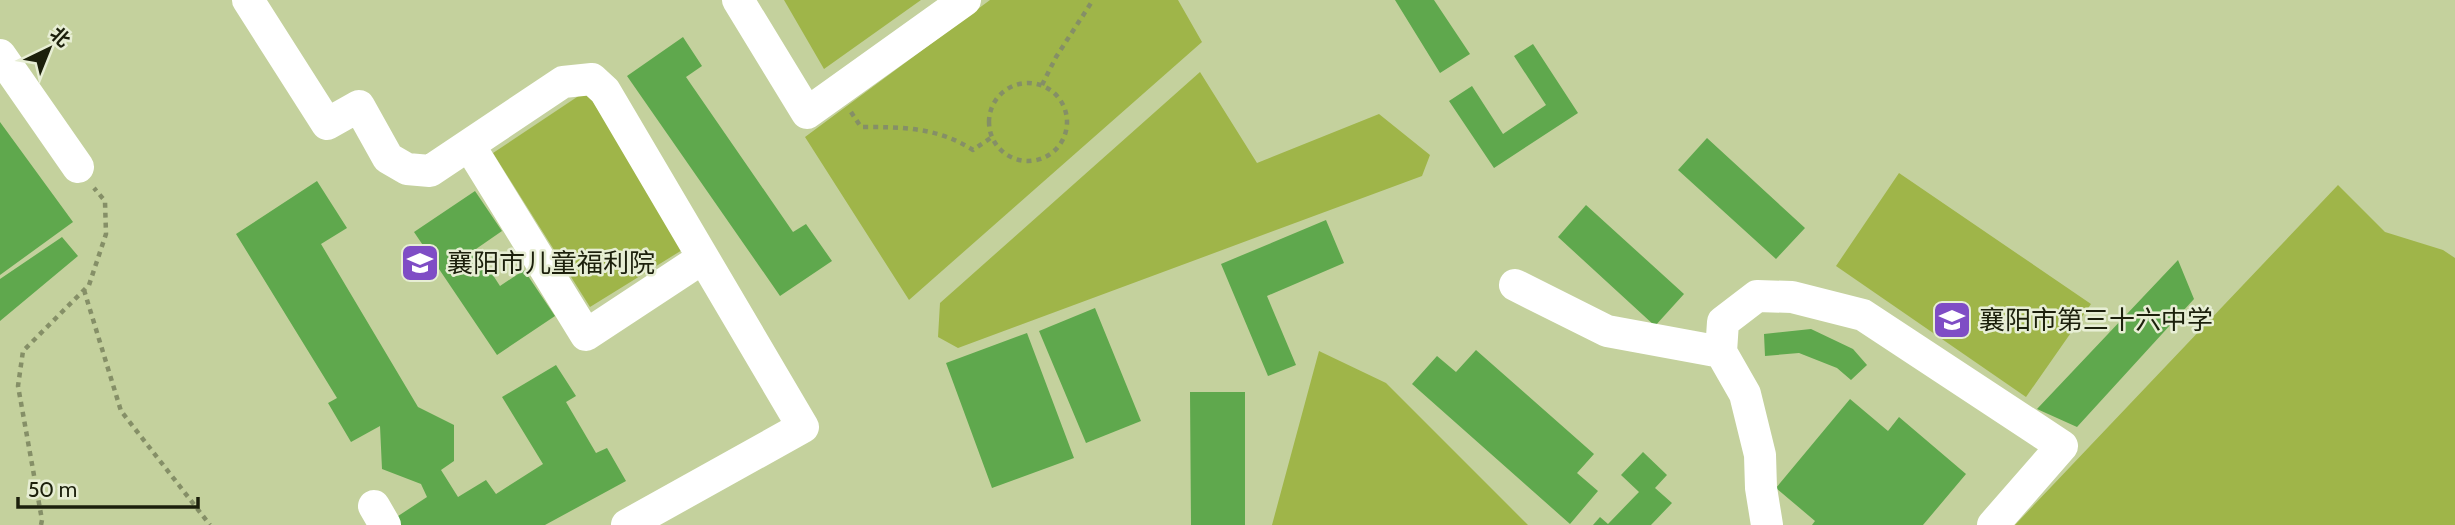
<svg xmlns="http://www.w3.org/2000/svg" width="2455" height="525" font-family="Cabin,'Noto Sans SC',sans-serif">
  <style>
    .green { fill: #9fb549 }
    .building { fill: #5fa84d }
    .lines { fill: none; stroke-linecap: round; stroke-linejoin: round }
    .path { stroke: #858f67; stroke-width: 4.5; stroke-dasharray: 5 5; stroke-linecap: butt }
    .minor { stroke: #fff; stroke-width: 32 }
    .labels { text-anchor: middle; stroke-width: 5; stroke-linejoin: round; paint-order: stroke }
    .poi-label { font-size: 26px; fill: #1c200c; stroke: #e7eed4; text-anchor: start }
  </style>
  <rect width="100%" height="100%" fill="#c4d19d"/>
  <path class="green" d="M 784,0 L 921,0 L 824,69 Z
    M 990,0 L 1178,0 L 1202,42 L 909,300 L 805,137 Z
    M 1200,72 L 1257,163 L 1379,114 L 1430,155 L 1422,176 L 958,348 L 938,337 L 940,303 Z
    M 586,91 L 687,247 L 590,307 L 493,153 Z
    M 1899,173 L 2091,304 L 2026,397 L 1836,266 Z
    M 2338,185 L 2385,232 L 2443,250 L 2455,258 L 2455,525 L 2015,525 Z
    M 1319,351 L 1386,383 L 1528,525 L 1272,525 Z"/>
  <path class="building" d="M 1395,0 L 1434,0 L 1470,54 L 1440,73 Z
    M 683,37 L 702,66 L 686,77 L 793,232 L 806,224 L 832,261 L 780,296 L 627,76 Z
    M 1533,44 L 1578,113 L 1494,168 L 1449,101 L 1472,86 L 1503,134 L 1546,105 L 1514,56 Z
    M 0,122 L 73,222 L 0,275 Z
    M 1707,138 L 1805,228 L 1776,259 L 1678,170 Z
    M 317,181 L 347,228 L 321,244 L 418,407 L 454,425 L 454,461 L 441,470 L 458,497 L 486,480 L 496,494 L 543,464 L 502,397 L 556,365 L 576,396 L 566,402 L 596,453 L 607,448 L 626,481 L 545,525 L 391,525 L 389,522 L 427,497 L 421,484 L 382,469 L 380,426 L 351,442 L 328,403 L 337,398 L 236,234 Z
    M 475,191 L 502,231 L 476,249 L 500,286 L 524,270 L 555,316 L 497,355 L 414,232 Z
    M 1586,205 L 1684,294 L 1655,326 L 1558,237 Z
    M 1326,220 L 1344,263 L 1267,296 L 1296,365 L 1268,376 L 1221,264 Z
    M 62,237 L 78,256 L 0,321 L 0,279 Z
    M 2178,260 L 2194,299 L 2077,427 L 2037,409 Z
    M 1095,308 L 1141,421 L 1086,443 L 1039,331 Z
    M 1811,329 L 1853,349 L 1867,365 L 1851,380 L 1837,368 L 1799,353 L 1765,356 L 1764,334 Z
    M 1027,333 L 1074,458 L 992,488 L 946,363 Z
    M 1476,350 L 1594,454 L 1577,473 L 1598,491 L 1570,524 L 1412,384 L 1437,356 L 1456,372 Z
    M 1190,392 L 1245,392 L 1245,525 L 1191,525 Z
    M 1850,399 L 1888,431 L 1899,417 L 1966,474 L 1923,525 L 1812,525 L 1815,521 L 1776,488 Z
    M 1643,452 L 1667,475 L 1655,488 L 1672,503 L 1651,525 L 1593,525 L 1600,517 L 1608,524 L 1639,492 L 1621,475 Z"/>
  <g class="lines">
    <path class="path" d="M989 122a39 39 0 1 1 78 0a39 39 0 1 1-78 0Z
      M 1042,85 L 1056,57 L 1093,0
      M 851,112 L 861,127 C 902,127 937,127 973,150 L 992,137
      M 84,290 L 121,411 L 210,525
      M 41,525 L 42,520 L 18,386 L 23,351 L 89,285 L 106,234 L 105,201 L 94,188"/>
    <path class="minor" d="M 248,0 L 327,124 L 359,106 L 388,158 L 407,169 L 430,171 L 563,82 L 592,79 L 605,91 L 803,427 L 627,525
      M 738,0 L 807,113 L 965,0
      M 0,55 L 78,167
      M 469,145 L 586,335 L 703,258
      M 1515,285 L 1607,331 L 1721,352
      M 374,506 L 385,525
      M 1767,525 L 1761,488 L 1760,455 L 1745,394 L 1721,352 L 1723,322 L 1757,296 L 1792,297 L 1863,315 L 2062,446 L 1993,525"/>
  </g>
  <defs>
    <symbol id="school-square" viewBox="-11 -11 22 22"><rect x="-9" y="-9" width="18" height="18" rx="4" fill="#7f4dc5" stroke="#e7eed4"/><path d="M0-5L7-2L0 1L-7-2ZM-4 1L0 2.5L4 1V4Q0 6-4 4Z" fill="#fff"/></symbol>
  </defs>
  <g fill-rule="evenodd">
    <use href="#school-square" x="398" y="241" width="44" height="44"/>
    <use href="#school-square" x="1930" y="298" width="44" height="44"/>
  </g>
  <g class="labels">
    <g class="poi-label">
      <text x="447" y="272">襄阳市儿童福利院</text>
      <text x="1979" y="329">襄阳市第三十六中学</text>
    </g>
  </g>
  <g transform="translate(49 49) rotate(43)" stroke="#e7eed4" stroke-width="5" paint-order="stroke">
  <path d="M0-5L12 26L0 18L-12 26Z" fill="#1c200c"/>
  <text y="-10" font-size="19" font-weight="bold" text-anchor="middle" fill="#1c200c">北</text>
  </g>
  <path d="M18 497v10h180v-10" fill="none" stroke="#1c200c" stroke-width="3.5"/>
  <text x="28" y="497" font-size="21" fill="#1c200c" stroke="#e7eed4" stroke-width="5" paint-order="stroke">50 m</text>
</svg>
